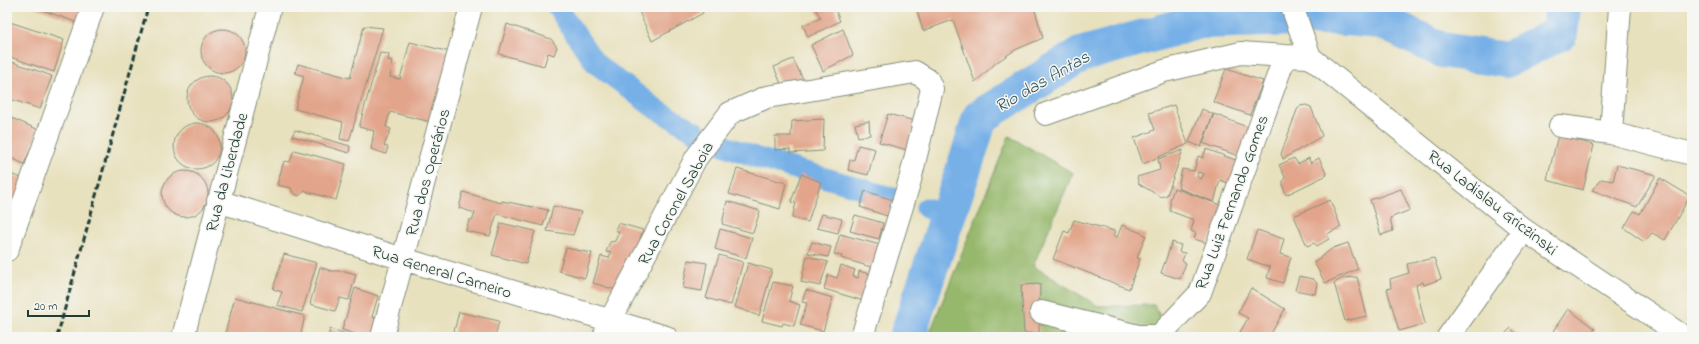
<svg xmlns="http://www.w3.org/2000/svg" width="1699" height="344" font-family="'Indie Flower',sans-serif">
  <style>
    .forest { fill: #96b86c; stroke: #5a7a50 }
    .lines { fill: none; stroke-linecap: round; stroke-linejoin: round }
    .canal { stroke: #77b0e7; stroke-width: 21 }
    .river { stroke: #77b0e7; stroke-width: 36 }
    .building { fill: #e2a48a; fill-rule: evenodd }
    .minor-casing { stroke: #848f79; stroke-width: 24 }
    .major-casing { stroke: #848f79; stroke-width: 24 }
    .minor { stroke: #fff; stroke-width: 22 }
    .major { stroke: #fff; stroke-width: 22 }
    .rail { stroke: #1f3d34; stroke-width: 3; stroke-dasharray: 6 3; stroke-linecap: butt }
    .labels { text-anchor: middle; stroke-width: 3; stroke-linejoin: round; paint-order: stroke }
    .street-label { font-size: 17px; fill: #1f3d34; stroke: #f6f6f2 }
    .water-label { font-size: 18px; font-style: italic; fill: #355a61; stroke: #f6f6f2 }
  </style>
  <rect width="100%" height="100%" fill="#f6f6f2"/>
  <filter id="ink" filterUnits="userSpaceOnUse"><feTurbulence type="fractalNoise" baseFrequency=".025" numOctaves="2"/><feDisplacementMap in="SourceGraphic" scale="8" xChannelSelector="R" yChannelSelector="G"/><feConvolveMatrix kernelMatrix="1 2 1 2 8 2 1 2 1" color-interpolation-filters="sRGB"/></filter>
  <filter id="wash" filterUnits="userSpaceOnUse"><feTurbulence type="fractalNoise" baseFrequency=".012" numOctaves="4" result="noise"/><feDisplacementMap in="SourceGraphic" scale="16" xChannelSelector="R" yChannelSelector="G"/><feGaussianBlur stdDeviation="0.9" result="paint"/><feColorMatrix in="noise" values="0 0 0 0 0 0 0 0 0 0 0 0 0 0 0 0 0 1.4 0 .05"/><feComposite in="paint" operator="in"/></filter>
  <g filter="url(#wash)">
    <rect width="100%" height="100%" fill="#e8e1be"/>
    <path class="forest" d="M 1009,136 L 1073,173 L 1033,266 L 1098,306 L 1154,305 L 1172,337 L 928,337 Z"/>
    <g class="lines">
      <path class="canal" d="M 557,7 L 595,63 L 656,109 L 696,132
        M 720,144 L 758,158 L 897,199
        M 926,208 L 948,215"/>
      <path class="river" d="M 907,337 L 970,150 L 980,117 L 1080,55 L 1200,21 L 1333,17 L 1381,21 L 1442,50 L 1506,60 L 1560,33 L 1563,7"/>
    </g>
    <g id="blocks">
      <path class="building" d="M 34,7 L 90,7 L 84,25 Z
        M 637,7 L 701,7 L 703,13 L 652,41 Z
        M 814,7 L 834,7 L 840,21 L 808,37 L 803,25 L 821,18 Z
        M 916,7 L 1034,7 L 1043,38 L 1015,50 L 997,62 L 975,82 L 953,20 L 923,31 Z
        M 7,21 L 64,40 L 54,72 L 7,56 Z
        M 507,24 L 551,39 L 557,47 L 554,55 L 548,53 L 544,66 L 499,54 Z
        M 364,26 L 383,28 L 349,141 L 340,139 L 343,122 L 295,109 L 304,76 L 295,73 L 298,64 L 350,78 Z
        M201 51a22 22 0 1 1 44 0a22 22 0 1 1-44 0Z
        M 843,29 L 853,55 L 823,71 L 811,45 Z
        M 410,42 L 454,53 L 435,123 L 390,112 L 386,127 L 391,129 L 384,146 L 388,147 L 386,154 L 371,149 L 374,131 L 359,127 L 380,53 L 389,54 L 388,60 L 393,61 L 390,77 L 400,79 Z
        M 793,59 L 805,83 L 784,91 L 774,67 Z
        M 7,60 L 52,76 L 40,109 L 7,98 Z
        M 1226,69 L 1263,81 L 1250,115 L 1213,102 Z
        M187 99a23 23 0 1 1 46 0a23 23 0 1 1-46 0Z
        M 1174,105 L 1188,144 L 1143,164 L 1134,138 L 1155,130 L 1149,113 Z
        M 1306,105 L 1311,107 L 1322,136 L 1283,159 L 1281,154 L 1297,110 L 1300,106 Z
        M 1202,109 L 1213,114 L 1201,147 L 1189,142 Z
        M 888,114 L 915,121 L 907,150 L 879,142 Z
        M 1214,114 L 1252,129 L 1241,157 L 1203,143 Z
        M 7,116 L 39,130 L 24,164 L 7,156 Z
        M 824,119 L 823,151 L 790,153 L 790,149 L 775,150 L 775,136 L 791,136 L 792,121 Z
        M 869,121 L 870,135 L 858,137 L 855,124 Z
        M174 146a23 23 0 1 1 46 0a23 23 0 1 1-46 0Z
        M 295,130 L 350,146 L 349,153 L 292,136 Z
        M 1558,135 L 1594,145 L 1583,190 L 1547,180 Z
        M 858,145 L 875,149 L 868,175 L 848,170 L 850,160 L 854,160 Z
        M 1206,149 L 1241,162 L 1233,185 L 1220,180 L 1214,202 L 1178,188 L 1182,169 L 1194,171 L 1198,156 L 1203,158 ZM 1198,172 L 1204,174 L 1201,179 L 1197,177 Z
        M 294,150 L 346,164 L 336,200 L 305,191 L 299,196 L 293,193 L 291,188 L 277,185 L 284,161 L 290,162 Z
        M 1183,150 L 1167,195 L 1161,197 L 1139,184 L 1137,177 L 1160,170 L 1158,159 Z
        M 1294,158 L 1298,164 L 1309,158 L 1310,163 L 1319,158 L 1327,175 L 1286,195 L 1283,187 L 1283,181 L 1285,177 L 1279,165 Z
        M 1617,165 L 1656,175 L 1637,207 L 1592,190 L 1601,179 L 1613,181 Z
        M 737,169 L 786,183 L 780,209 L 729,194 Z
        M162 194a23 23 0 1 1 46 0a23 23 0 1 1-46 0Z
        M 7,173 L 28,180 L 20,202 L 7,197 Z
        M 801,174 L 821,182 L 808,222 L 792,218 L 796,203 L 791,202 Z
        M 1660,178 L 1690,196 L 1665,240 L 1652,233 L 1644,242 L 1624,228 L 1634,211 L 1640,214 Z
        M 1174,188 L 1229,208 L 1207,243 L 1194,239 L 1196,233 L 1191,231 L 1194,220 L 1170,211 L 1170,200 Z
        M 1401,189 L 1410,210 L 1390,218 L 1393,231 L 1381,235 L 1370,200 Z
        M 865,191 L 893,200 L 887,216 L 860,207 Z
        M 463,192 L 501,203 L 502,201 L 548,210 L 543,226 L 497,214 L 490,236 L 466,231 L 469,220 L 472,220 L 475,213 L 459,208 Z
        M 1330,200 L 1341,227 L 1327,234 L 1329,239 L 1317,246 L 1314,243 L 1307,246 L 1294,216 Z
        M 727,201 L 760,211 L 753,233 L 722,224 Z
        M 553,206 L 581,212 L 573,235 L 547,231 Z
        M 822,214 L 842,219 L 838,233 L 817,228 Z
        M 855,215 L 883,223 L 879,239 L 850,231 Z
        M 1074,220 L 1115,231 L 1113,236 L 1117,237 L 1122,225 L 1146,235 L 1137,258 L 1140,259 L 1129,289 L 1053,259 L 1064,231 L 1069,233 Z
        M 501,223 L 535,231 L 526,264 L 492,255 Z
        M 618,223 L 643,230 L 634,257 L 629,260 L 616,290 L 593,283 L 601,256 L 609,258 L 611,253 L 606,252 L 610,242 L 615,241 L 619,232 L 615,230 Z
        M 720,229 L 752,238 L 746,258 L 715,249 Z
        M 1257,230 L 1284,239 L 1280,254 L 1291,257 L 1283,283 L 1267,278 L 1270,267 L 1247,259 Z
        M 840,234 L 880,245 L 874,268 L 841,258 L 842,256 L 834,254 Z
        M 812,242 L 831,247 L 828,257 L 808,253 Z
        M 1172,242 L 1181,245 L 1179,252 L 1185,253 L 1182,261 L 1186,263 L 1180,279 L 1161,273 Z
        M 1348,243 L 1358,269 L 1325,283 L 1314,262 L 1333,248 Z
        M 566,248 L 592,253 L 585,278 L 559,271 Z
        M 284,254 L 317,263 L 302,312 L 277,305 L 282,292 L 273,289 Z
        M 719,255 L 743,262 L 731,305 L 706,298 Z
        M 807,256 L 828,262 L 820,286 L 801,282 Z
        M 1434,258 L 1441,279 L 1424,285 L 1423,282 L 1416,285 L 1425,324 L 1399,331 L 1387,289 L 1391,288 L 1390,279 L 1409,273 L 1407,264 Z
        M 688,260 L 707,263 L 702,291 L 683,288 Z
        M 748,263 L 772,270 L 759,316 L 735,307 Z
        M 841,265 L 855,270 L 853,276 L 858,278 L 859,271 L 873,275 L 864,301 L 824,289 L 828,275 L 837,278 Z
        M 320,267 L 331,271 L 345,271 L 356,274 L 349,300 L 340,298 L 335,311 L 310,304 Z
        M 1299,276 L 1313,279 L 1317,283 L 1315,294 L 1295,290 Z
        M 1357,277 L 1367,316 L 1345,321 L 1334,283 L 1343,278 Z
        M 773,282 L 793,286 L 789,301 L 800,305 L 794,326 L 783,323 L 782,326 L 762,321 Z
        M 1040,284 L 1039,333 L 1024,333 L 1021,285 Z
        M 355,288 L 378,296 L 372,317 L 381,320 L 377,337 L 364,337 L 342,330 Z
        M 1251,288 L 1285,309 L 1269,337 L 1243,337 L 1239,334 L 1248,318 L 1238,313 Z
        M 806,290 L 833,298 L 823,331 L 800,325 L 807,303 L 802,302 Z
        M 235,297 L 305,316 L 300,337 L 224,337 Z
        M 1568,309 L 1595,329 L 1590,337 L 1562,337 L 1553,331 Z
        M 459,312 L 499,321 L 495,337 L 461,337 L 453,335 Z
        M 1511,328 L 1519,337 L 1502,337 Z
        M 330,329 L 356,337 L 328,337 Z"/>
    </g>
  </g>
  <g filter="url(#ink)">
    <use href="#blocks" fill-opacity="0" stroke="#848f79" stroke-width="1"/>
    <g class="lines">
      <defs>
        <path id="minor" d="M 1046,114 L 1164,71 L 1241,53 L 1285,56
          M 1560,126 L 1611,133 L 1692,154
          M 1611,133 L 1620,7
          M 218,201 L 403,259 L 666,337
          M 7,250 L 93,7
          M 1041,312 L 1138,336 L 1159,336 L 1200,293 L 1285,56 L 1310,57
          M 183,337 L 270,7
          M 382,337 L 471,7
          M 604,337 L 610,321 L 696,158 L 730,113 L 767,97 L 915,72 L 928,80 L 932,89 L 910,180 L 862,337
          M 1448,337 L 1524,230"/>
        <path id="major" d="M 1292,7 L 1310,57 L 1524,230 L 1684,337"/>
      </defs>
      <use href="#minor" class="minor-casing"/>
      <use href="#major" class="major-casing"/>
      <use href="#minor" class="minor"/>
      <use href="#major" class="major"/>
      <path class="rail" d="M 57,337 L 148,7"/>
    </g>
  </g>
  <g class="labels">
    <g class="street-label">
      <text transform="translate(226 172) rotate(-75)" y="6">Rua da Liberdade</text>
      <text transform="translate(427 172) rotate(-75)" y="6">Rua dos Operários</text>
      <text transform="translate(1231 202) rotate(-70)" y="6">Rua Luiz Fernando Gomes</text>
      <text transform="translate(1493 202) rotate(38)" y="6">Rua Ladislau Griczinski</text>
      <text transform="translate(675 203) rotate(-61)" y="6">Rua Coronel Saboia</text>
      <text transform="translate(442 271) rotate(17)" y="6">Rua General Carneiro</text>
    </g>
    <g class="water-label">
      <text transform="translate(1042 81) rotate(-30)" y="6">Rio das Antas</text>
    </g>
  </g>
  <rect width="1699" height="344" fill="none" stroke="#f6f6f2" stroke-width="24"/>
  <path d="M28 310v6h61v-6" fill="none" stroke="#1f3d34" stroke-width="2"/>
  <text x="34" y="310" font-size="12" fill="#1f3d34" stroke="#f6f6f2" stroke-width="3" paint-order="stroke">20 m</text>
</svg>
